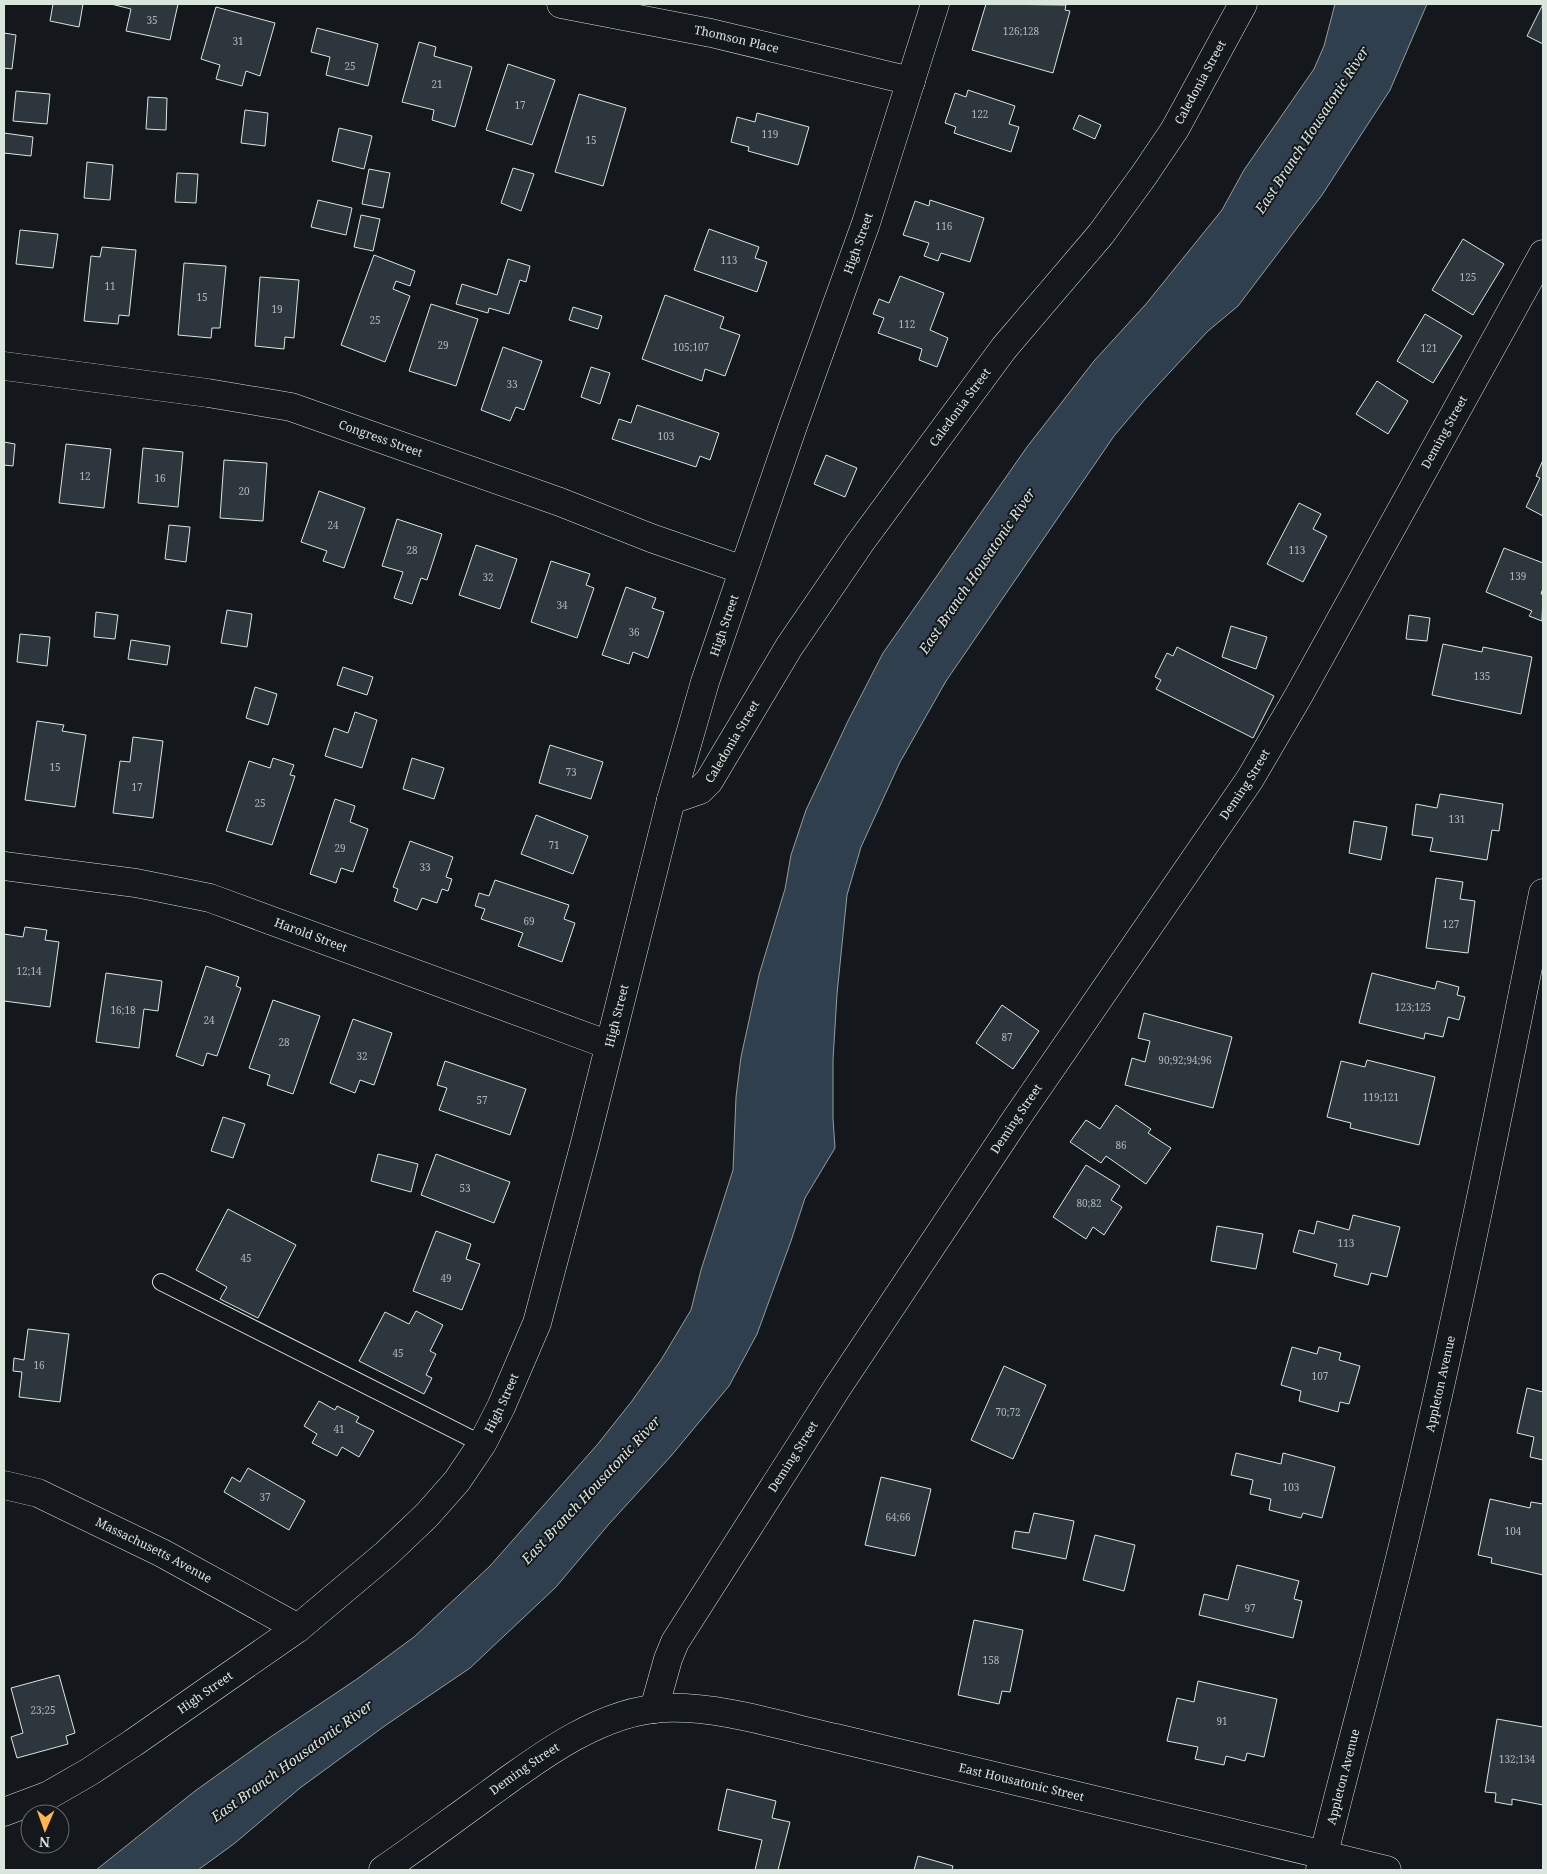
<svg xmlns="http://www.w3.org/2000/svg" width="1547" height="1874" font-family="'Noto Serif',serif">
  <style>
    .water { fill: #2f3f4d; stroke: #939e99 }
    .building { fill: #2c363c; stroke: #d8e6dc }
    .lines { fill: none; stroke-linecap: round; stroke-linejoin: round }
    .lane-casing { stroke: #d8e6dc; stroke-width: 18 }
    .street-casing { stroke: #d8e6dc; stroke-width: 29 }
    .secondary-casing { stroke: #d8e6dc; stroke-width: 29 }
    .lane { stroke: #14181c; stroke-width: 16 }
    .street { stroke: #14181c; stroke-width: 28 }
    .secondary { stroke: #14181c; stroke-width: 28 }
    .labels { text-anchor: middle; stroke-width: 4; stroke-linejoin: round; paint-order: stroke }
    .number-label { font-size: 10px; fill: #adbab4 }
    .street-label { font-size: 12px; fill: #d8e6dc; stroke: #14181c }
    .water-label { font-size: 14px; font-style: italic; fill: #d8e6dc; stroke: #14181c }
  </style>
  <rect width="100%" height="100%" fill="#14181c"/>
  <path class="water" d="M 1335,4 L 1427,4 L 1390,90 L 1322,195 L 1238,306 L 1208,331 L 1146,398 L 1114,436 L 946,681 L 900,762 L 861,847 L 847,895 L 837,994 L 833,1060 L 833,1118 L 835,1148 L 805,1198 L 791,1241 L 757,1334 L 729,1386 L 671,1456 L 609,1524 L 556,1587 L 470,1668 L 386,1725 L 300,1788 L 235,1843 L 198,1870 L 96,1870 L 195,1791 L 269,1738 L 357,1679 L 414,1637 L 490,1566 L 597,1445 L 632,1401 L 661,1360 L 691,1310 L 701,1270 L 733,1170 L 736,1097 L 741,1057 L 759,975 L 785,889 L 791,855 L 806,810 L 848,721 L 883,653 L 1027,447 L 1094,361 L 1146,304 L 1222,210 L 1244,170 L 1314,69 L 1324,46 Z"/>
  <path class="building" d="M 53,4 L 83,4 L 79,27 L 50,21 Z
    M 111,4 L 178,4 L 170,40 L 126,31 L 131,9 Z
    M 986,4 L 1066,5 L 1065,10 L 1070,11 L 1053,73 L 972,50 Z
    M 1543,4 L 1543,44 L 1527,36 Z
    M 216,7 L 275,23 L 260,76 L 246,71 L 242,86 L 216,79 L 220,65 L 201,59 Z
    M 317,28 L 378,44 L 368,86 L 326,75 L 330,57 L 311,52 Z
    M 4,33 L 16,35 L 12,69 L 4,68 Z
    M 419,42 L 436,47 L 434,56 L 472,67 L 455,127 L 432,120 L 434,110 L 402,102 Z
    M 508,64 L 555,80 L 532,145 L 486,130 Z
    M 968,90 L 1015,106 L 1009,124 L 1019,127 L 1011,152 L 954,133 L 956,127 L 945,123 L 955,93 L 966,97 Z
    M 16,91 L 50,94 L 47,124 L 13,121 Z
    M 579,94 L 626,108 L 603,186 L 555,172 Z
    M 148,97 L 167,98 L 166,130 L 146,129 Z
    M 245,110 L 268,113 L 265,146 L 241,143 Z
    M 757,113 L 809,127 L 798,165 L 748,151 L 749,147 L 731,142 L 737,117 L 755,122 Z
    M 1079,115 L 1101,125 L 1095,139 L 1073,129 Z
    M 339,128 L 372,136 L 364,169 L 332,161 Z
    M 4,133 L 33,137 L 31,156 L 4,153 Z
    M 87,162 L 113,165 L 110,200 L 84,198 Z
    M 513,168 L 534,174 L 521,211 L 501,203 Z
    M 369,169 L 390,173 L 383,208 L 362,204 Z
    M 177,173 L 198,174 L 196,203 L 175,202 Z
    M 318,200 L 352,208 L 346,235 L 311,227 Z
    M 930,200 L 984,218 L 970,262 L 941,253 L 938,261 L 924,256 L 929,243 L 903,235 L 915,201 L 929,206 Z
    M 361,215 L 380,219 L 373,251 L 354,247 Z
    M 709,229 L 759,247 L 755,258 L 767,262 L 757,292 L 694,270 Z
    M 20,230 L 58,234 L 53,268 L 16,264 Z
    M 1463,239 L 1504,264 L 1473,315 L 1432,290 Z
    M 102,247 L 136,250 L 129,316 L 119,315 L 118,324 L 84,321 L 91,256 L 100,257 Z
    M 374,255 L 415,271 L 410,286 L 396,281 L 393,289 L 410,296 L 385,362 L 341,345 Z
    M 508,259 L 530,266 L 526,282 L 520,280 L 509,314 L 489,308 L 488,313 L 456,304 L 462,284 L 497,295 Z
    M 184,263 L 226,266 L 220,328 L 212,328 L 211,338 L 178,335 Z
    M 900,276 L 944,293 L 930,330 L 948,338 L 937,367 L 919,360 L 922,349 L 878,333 L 884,318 L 873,314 L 879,299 L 889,303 Z
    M 260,277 L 299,280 L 294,338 L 285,337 L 284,349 L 255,346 Z
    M 665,295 L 724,317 L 720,328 L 740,335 L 725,376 L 705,369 L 702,381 L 642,359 Z
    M 431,304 L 478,319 L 456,386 L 409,371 Z
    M 573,307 L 602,316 L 598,329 L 569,320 Z
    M 1425,314 L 1462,336 L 1433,383 L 1397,361 Z
    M 503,347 L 542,361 L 524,410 L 516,407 L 510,421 L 481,410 Z
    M 591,367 L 610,373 L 600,404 L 581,397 Z
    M 1377,381 L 1408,401 L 1388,434 L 1356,414 Z
    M 637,405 L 719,433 L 710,460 L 700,456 L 696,467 L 612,439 L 619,419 L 631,423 Z
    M 4,442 L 15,444 L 13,466 L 4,465 Z
    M 66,444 L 111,449 L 104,508 L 59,503 Z
    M 143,448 L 183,452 L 178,507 L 138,503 Z
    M 826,455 L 857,468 L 845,497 L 814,484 Z
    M 224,460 L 267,463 L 263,521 L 220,518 Z
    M 1543,460 L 1543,516 L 1526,507 L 1540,478 L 1536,476 Z
    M 319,491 L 365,508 L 344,568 L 323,561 L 327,551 L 301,542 Z
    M 1299,503 L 1321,514 L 1313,529 L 1327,536 L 1303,582 L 1267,564 Z
    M 397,519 L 442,534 L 427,580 L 421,578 L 412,604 L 394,598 L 403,572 L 382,566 Z
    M 169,525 L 190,527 L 186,562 L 165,559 Z
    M 476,545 L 517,559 L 500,609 L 459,595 Z
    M 1504,548 L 1543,563 L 1543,588 L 1541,594 L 1543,594 L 1542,621 L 1529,616 L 1532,611 L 1486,592 Z
    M 551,561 L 590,574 L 586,585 L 594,588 L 577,638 L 531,622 Z
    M 626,587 L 656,598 L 652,608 L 664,612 L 648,658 L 633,652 L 629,664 L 602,655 Z
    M 227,610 L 252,614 L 247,647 L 221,643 Z
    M 96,612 L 118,615 L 115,639 L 94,637 Z
    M 1409,615 L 1430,618 L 1427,641 L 1406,639 Z
    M 1231,626 L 1267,637 L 1256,669 L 1222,657 Z
    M 20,634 L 50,637 L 47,666 L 17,662 Z
    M 131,640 L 170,646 L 167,665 L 128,659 Z
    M 1443,644 L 1482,652 L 1483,647 L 1532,657 L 1521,714 L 1432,695 Z
    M 1177,647 L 1274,696 L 1253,738 L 1156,689 L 1161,680 L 1155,677 L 1167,653 L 1173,656 Z
    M 343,667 L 373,677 L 367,695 L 337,685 Z
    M 255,687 L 277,694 L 268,725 L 246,718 Z
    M 355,712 L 377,720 L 362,768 L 325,756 L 334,728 L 348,733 Z
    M 37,721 L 64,725 L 62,731 L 86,735 L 75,807 L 25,800 Z
    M 133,737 L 163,741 L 153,818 L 113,813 L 120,761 L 130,762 Z
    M 550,745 L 603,762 L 591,799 L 539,783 Z
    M 273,758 L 294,765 L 290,775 L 295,776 L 272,845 L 226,831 L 249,761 L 270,768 Z
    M 412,758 L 444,768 L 434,799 L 403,789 Z
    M 1440,794 L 1503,804 L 1499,831 L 1492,830 L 1487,860 L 1430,851 L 1433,838 L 1412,835 L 1416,804 L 1437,808 Z
    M 335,799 L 355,806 L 350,822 L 368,829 L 353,872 L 341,868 L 336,883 L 310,874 Z
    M 536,815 L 588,836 L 573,874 L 521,854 Z
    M 1354,821 L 1387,827 L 1381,860 L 1349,853 Z
    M 410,841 L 453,857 L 446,877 L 452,879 L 448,891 L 442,889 L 437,903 L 422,898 L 417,910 L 394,901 L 398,889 L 393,887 Z
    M 1436,878 L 1463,882 L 1460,899 L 1475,901 L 1468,953 L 1426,948 Z
    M 495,880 L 569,905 L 564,919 L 575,923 L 562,962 L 518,946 L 523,933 L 481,919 L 485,909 L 475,906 L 479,893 L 489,896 Z
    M 25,927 L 47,930 L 45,940 L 59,942 L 50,1007 L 4,1001 L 4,934 L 23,937 Z
    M 206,966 L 239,977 L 236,986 L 241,988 L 217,1056 L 207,1053 L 203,1066 L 176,1056 Z
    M 106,973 L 162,981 L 158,1011 L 144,1009 L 139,1048 L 96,1042 Z
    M 1372,973 L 1435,989 L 1437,981 L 1459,987 L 1457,995 L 1465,997 L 1459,1020 L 1448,1017 L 1443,1037 L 1425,1033 L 1424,1039 L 1359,1023 Z
    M 273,1000 L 320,1016 L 293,1094 L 267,1085 L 270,1075 L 249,1068 Z
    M 1002,1005 L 1039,1031 L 1013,1069 L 976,1043 Z
    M 1144,1013 L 1232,1037 L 1213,1108 L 1125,1085 L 1132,1058 L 1145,1062 L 1150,1041 L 1138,1038 Z
    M 353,1019 L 392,1033 L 374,1085 L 360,1080 L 355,1093 L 330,1083 Z
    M 1367,1060 L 1435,1077 L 1419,1145 L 1350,1128 L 1351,1123 L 1327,1117 L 1341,1061 L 1365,1067 Z
    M 445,1061 L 526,1089 L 510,1135 L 439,1110 L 447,1088 L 437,1085 Z
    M 1116,1105 L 1151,1129 L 1148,1133 L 1171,1148 L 1146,1184 L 1106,1156 L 1101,1163 L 1070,1142 L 1086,1120 L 1100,1129 Z
    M 223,1117 L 245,1124 L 233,1158 L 211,1151 Z
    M 378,1154 L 418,1164 L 411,1192 L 371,1181 Z
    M 436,1154 L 510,1182 L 494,1223 L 421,1195 Z
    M 1086,1165 L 1120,1186 L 1111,1200 L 1122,1207 L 1104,1235 L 1093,1227 L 1086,1239 L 1053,1217 Z
    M 228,1209 L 296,1245 L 258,1318 L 220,1299 L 227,1287 L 196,1270 Z
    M 1353,1215 L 1400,1227 L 1387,1277 L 1371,1273 L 1368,1285 L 1334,1276 L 1337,1264 L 1293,1252 L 1299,1230 L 1314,1234 L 1317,1221 L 1349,1230 Z
    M 1217,1226 L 1263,1234 L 1256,1269 L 1211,1261 Z
    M 436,1231 L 471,1244 L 466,1259 L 480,1264 L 462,1310 L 413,1291 Z
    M 416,1311 L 443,1325 L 430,1351 L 436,1354 L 426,1375 L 432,1378 L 424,1394 L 359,1361 L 385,1312 L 409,1324 Z
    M 28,1329 L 69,1334 L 60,1402 L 19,1397 L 22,1372 L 13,1371 L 14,1358 L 24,1360 Z
    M 1292,1347 L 1317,1354 L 1319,1347 L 1341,1353 L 1339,1360 L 1360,1366 L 1349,1404 L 1340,1402 L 1338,1412 L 1299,1401 L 1301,1391 L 1281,1385 Z
    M 1004,1366 L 1046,1385 L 1013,1459 L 971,1440 Z
    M 1527,1388 L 1543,1392 L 1543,1460 L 1530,1457 L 1534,1437 L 1517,1433 Z
    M 319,1401 L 335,1410 L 337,1406 L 359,1417 L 356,1422 L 374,1431 L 359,1457 L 342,1447 L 337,1456 L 312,1443 L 317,1434 L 304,1426 Z
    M 1236,1453 L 1281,1464 L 1283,1453 L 1335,1467 L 1322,1518 L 1303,1513 L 1301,1518 L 1269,1510 L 1271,1499 L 1250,1494 L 1253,1480 L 1231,1475 Z
    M 248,1468 L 305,1501 L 289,1530 L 224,1492 L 232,1477 L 240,1482 Z
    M 881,1477 L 931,1489 L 915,1556 L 865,1545 Z
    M 1490,1499 L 1530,1508 L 1531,1502 L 1543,1504 L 1543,1575 L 1491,1563 L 1492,1558 L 1478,1555 Z
    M 1034,1513 L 1074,1521 L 1066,1559 L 1012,1548 L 1015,1531 L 1029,1533 Z
    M 1095,1535 L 1135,1545 L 1124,1591 L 1083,1580 Z
    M 1237,1565 L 1299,1581 L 1294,1599 L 1302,1601 L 1293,1638 L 1199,1615 L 1204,1594 L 1228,1600 Z
    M 974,1620 L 1023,1630 L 1010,1692 L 1002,1691 L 999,1704 L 958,1695 Z
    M 59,1675 L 75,1733 L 66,1736 L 68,1744 L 17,1758 L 11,1737 L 23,1733 L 11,1688 Z
    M 1198,1681 L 1277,1699 L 1264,1757 L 1247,1753 L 1245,1761 L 1226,1756 L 1224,1765 L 1195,1759 L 1198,1747 L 1167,1741 L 1177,1698 L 1194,1702 Z
    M 1497,1719 L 1543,1727 L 1543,1805 L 1512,1799 L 1512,1805 L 1495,1802 L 1496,1793 L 1485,1792 Z
    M 727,1789 L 776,1801 L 772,1818 L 790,1822 L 778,1870 L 755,1870 L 762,1840 L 718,1830 Z
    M 918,1856 L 953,1866 L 952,1870 L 914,1870 Z"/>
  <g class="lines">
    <defs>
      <path id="lane" d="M 161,1282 L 482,1444"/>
      <g id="street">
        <path id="s1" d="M 561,4 L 711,33 L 911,81"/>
        <path id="s2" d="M 4,366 L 208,393 L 291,407 L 560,502 L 651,538 L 743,570"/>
        <path id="s3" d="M 671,800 L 700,790 L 709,781 L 789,647 L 860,543 L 1004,348 L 1101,234 L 1144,175 L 1175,129 L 1243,4"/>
        <path id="s4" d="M 4,866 L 136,883 L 210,898 L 609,1045"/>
        <path id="s5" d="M 4,1485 L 38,1493 L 162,1553 L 298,1628"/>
        <path id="s6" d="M 654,1709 L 668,1659 L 675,1642 L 837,1388 L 1016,1119 L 1250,779 L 1299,695 L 1543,254"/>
        <path id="s7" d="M 4,1812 L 49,1795 L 89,1772 L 133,1743 L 298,1628 L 386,1554 L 427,1515 L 457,1481 L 482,1444 L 501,1407 L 537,1323 L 585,1143 L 671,800 L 705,682 L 793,426 L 866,223 L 935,4"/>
      </g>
      <g id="secondary">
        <path id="s8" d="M 383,1870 C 415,1848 446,1825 478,1802 C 530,1764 598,1710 665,1708 C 721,1706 781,1726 836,1738 L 1387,1870"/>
        <path id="s9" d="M 1320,1870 C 1347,1758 1379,1646 1406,1533 C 1457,1321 1500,1107 1543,893"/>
      </g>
    </defs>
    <use href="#lane" class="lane-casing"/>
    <use href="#street" class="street-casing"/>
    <use href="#secondary" class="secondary-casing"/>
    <use href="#lane" class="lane"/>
    <use href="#street" class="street"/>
    <use href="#secondary" class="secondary"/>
  </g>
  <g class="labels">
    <g class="number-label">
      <text x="152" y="24">35</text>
      <text x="1021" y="35">126;128</text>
      <text x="238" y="45">31</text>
      <text x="350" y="70">25</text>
      <text x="437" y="88">21</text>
      <text x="520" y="109">17</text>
      <text x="980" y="118">122</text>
      <text x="770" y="138">119</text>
      <text x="591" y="144">15</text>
      <text x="944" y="230">116</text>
      <text x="729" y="264">113</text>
      <text x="1468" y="281">125</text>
      <text x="110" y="290">11</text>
      <text x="202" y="301">15</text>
      <text x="277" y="313">19</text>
      <text x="375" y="324">25</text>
      <text x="907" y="328">112</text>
      <text x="443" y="349">29</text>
      <text x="691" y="351">105;107</text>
      <text x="1429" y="352">121</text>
      <text x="512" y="388">33</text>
      <text x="666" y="440">103</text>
      <text x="85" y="480">12</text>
      <text x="160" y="482">16</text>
      <text x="244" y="495">20</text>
      <text x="333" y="529">24</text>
      <text x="412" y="554">28</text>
      <text x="1297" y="554">113</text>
      <text x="1518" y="580">139</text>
      <text x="488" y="581">32</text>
      <text x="562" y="609">34</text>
      <text x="634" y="636">36</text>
      <text x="1482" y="680">135</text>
      <text x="55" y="771">15</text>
      <text x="571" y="776">73</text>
      <text x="137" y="791">17</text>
      <text x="260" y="807">25</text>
      <text x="1457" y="823">131</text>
      <text x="554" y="849">71</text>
      <text x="340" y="852">29</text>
      <text x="425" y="871">33</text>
      <text x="529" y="925">69</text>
      <text x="1451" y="928">127</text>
      <text x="29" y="975">12;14</text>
      <text x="1413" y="1011">123;125</text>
      <text x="123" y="1014">16;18</text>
      <text x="209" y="1024">24</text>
      <text x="1007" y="1041">87</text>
      <text x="284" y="1046">28</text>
      <text x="362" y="1060">32</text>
      <text x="1185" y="1064">90;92;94;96</text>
      <text x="1381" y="1101">119;121</text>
      <text x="482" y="1104">57</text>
      <text x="1121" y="1149">86</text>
      <text x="465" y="1192">53</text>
      <text x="1089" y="1207">80;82</text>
      <text x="1346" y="1247">113</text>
      <text x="246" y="1262">45</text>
      <text x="446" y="1282">49</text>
      <text x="398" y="1357">45</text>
      <text x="39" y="1369">16</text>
      <text x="1320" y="1380">107</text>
      <text x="1008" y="1416">70;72</text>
      <text x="339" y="1433">41</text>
      <text x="1291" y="1491">103</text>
      <text x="265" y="1501">37</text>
      <text x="898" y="1521">64;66</text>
      <text x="1513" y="1535">104</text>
      <text x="1250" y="1612">97</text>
      <text x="991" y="1664">158</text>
      <text x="43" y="1714">23;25</text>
      <text x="1222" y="1725">91</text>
      <text x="1517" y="1763">132;134</text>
    </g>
    <g class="street-label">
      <text dy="4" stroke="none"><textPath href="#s1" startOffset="179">Thomson Place</textPath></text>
      <text dy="4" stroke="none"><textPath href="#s3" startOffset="899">Caledonia Street</textPath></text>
      <text dy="4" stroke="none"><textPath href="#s7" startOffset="1870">High Street</textPath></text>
      <text dy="4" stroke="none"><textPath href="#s3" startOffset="494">Caledonia Street</textPath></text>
      <text dy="4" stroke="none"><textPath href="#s6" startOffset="1505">Deming Street</textPath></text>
      <text dy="4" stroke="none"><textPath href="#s2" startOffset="385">Congress Street</textPath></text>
      <text dy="4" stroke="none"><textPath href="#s7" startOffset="1465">High Street</textPath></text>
      <text dy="4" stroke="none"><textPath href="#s3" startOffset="89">Caledonia Street</textPath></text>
      <text dy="4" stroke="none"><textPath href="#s6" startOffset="1100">Deming Street</textPath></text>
      <text dy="4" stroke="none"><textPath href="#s4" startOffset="316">Harold Street</textPath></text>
      <text dy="4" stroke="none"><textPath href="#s7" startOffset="1060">High Street</textPath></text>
      <text dy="4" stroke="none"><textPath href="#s6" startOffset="695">Deming Street</textPath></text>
      <text dy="4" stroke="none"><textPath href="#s9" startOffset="501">Appleton Avenue</textPath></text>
      <text dy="4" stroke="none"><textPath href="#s7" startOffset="655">High Street</textPath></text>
      <text dy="4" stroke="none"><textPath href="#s6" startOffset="290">Deming Street</textPath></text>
      <text dy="4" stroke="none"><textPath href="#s5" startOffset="164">Massachusetts Avenue</textPath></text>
      <text dy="4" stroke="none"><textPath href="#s7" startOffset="235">High Street</textPath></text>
      <text dy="4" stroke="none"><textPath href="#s8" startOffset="174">Deming Street</textPath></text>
      <text dy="4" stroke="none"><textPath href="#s9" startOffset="96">Appleton Avenue</textPath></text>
      <text dy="4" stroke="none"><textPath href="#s8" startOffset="694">East Housatonic Street</textPath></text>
    </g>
    <g class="water-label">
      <text transform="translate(1312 130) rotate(-57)" y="5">East Branch Housatonic River</text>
      <text transform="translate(977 571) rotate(-56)" y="5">East Branch Housatonic River</text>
      <text transform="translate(591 1490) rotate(-47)" y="5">East Branch Housatonic River</text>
      <text transform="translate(292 1761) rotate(-36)" y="5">East Branch Housatonic River</text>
    </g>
  </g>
  <rect width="1547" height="1874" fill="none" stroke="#d8e6dc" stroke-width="10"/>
  <g transform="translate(45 1829) rotate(182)"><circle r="24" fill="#14181c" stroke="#626a69"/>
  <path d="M0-4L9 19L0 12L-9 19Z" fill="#ffb74d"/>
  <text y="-8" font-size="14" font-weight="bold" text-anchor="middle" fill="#d8e6dc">N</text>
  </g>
</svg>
